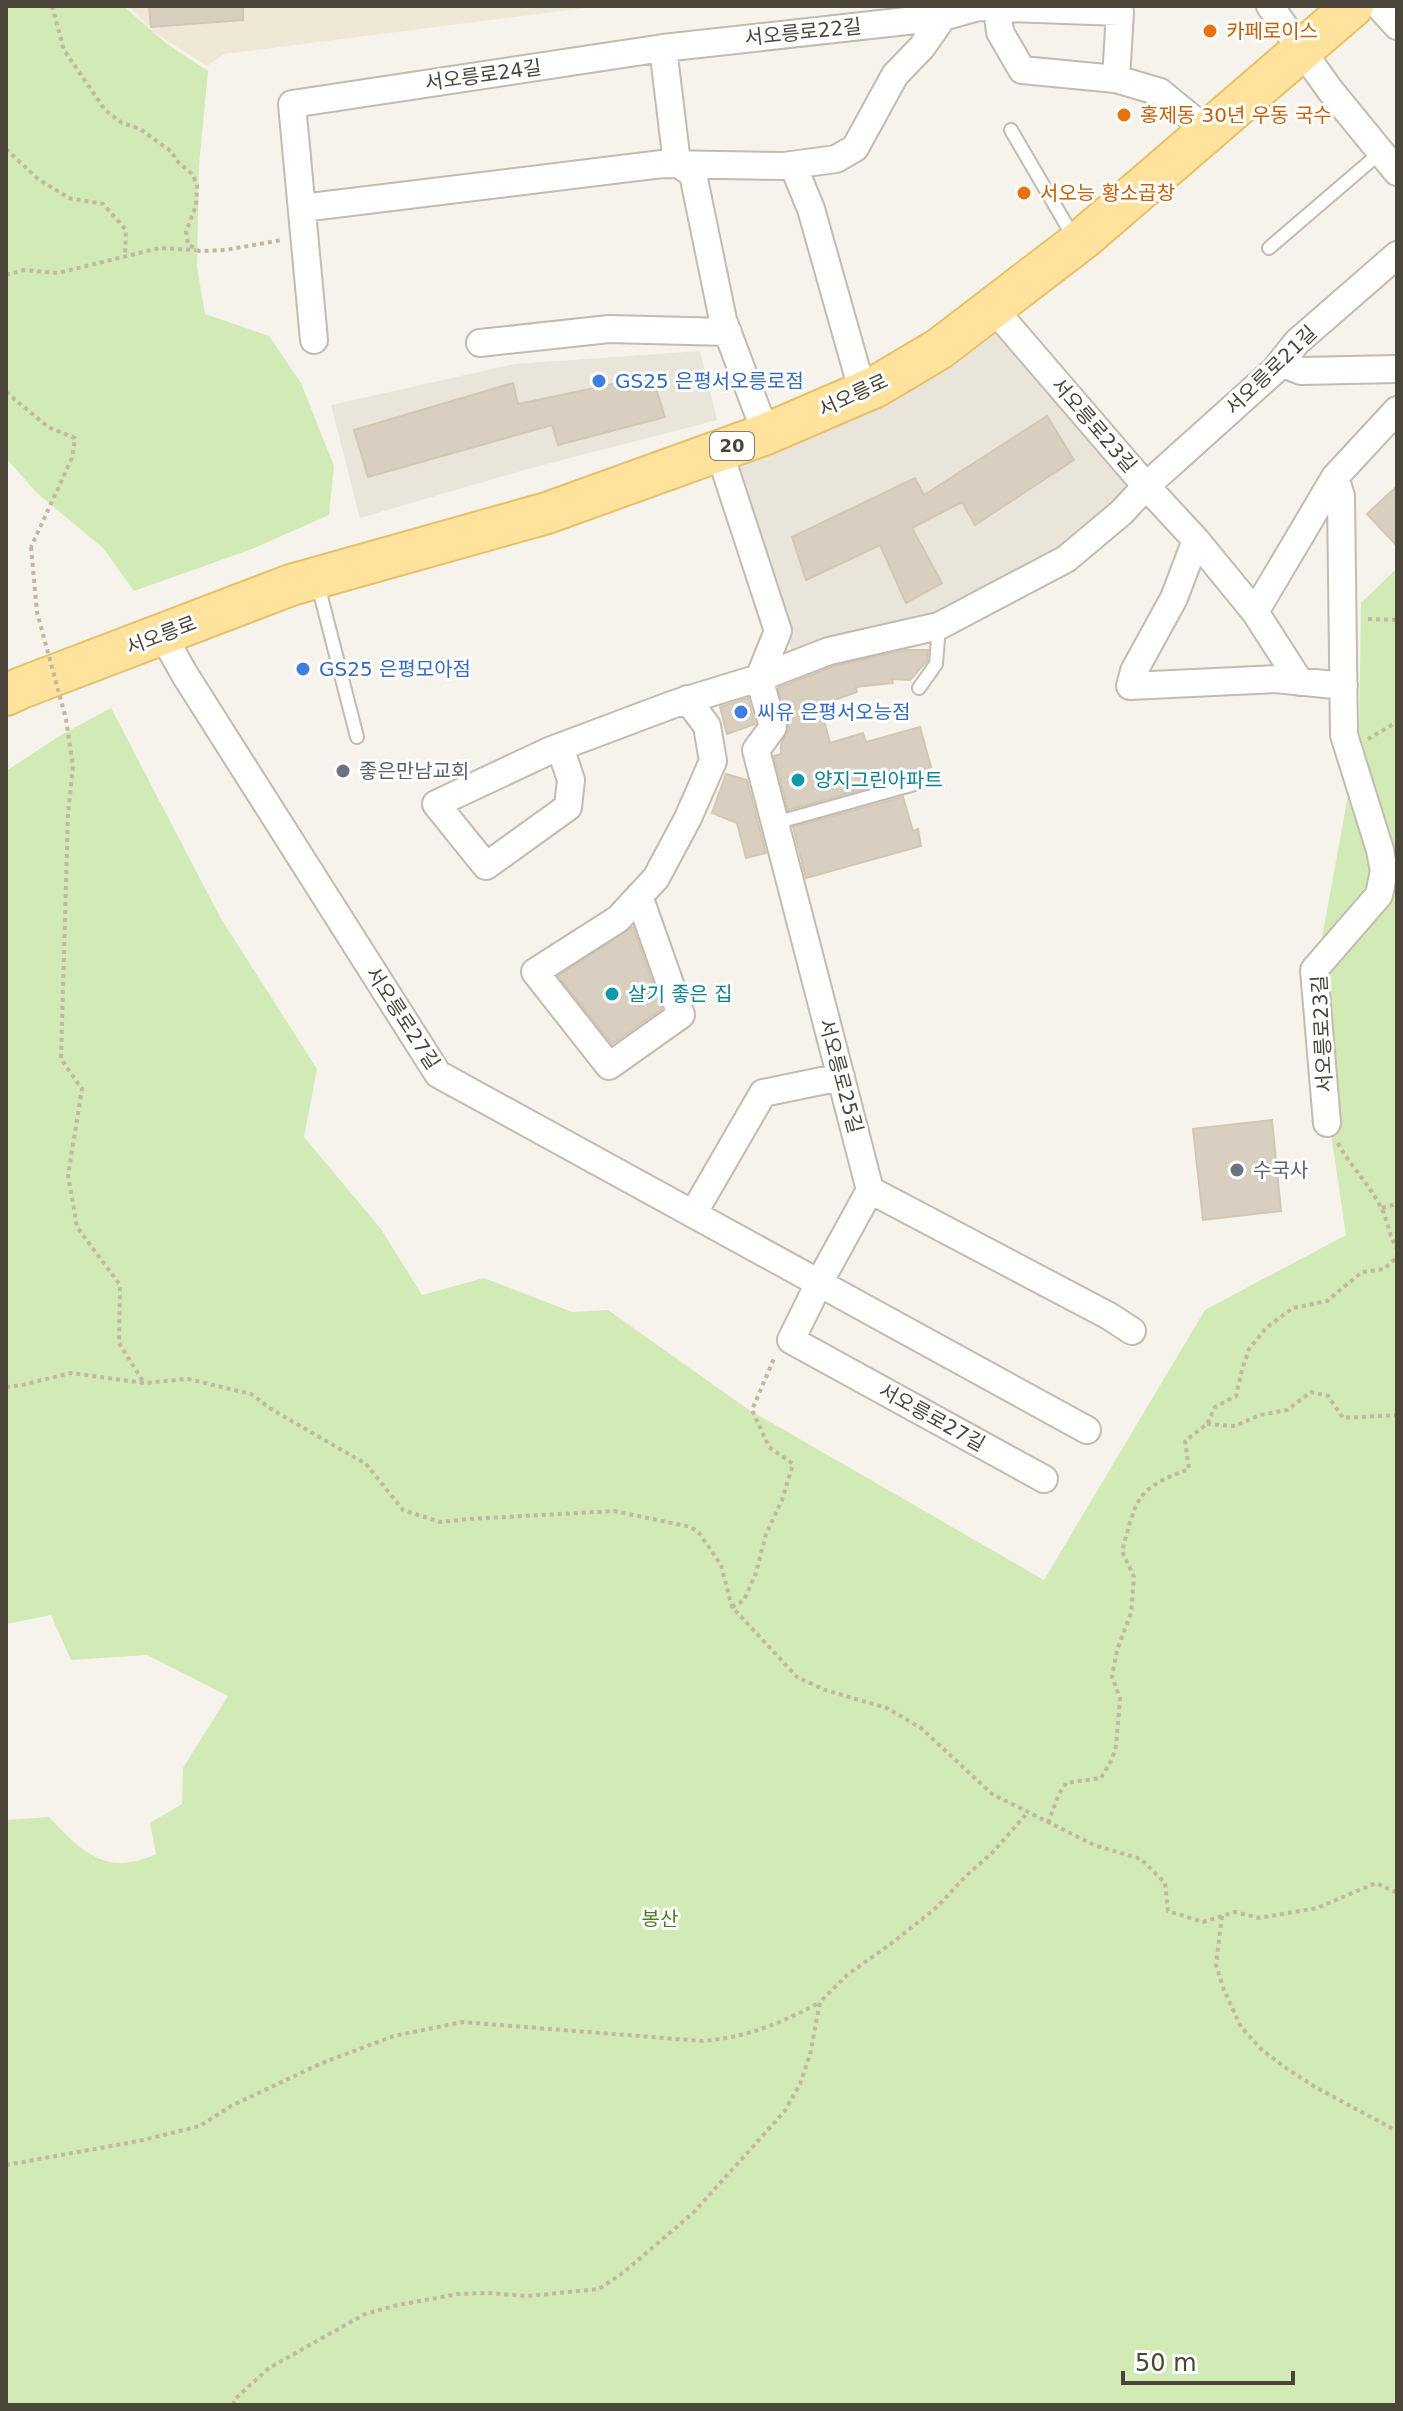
<svg xmlns="http://www.w3.org/2000/svg" width="1403" height="2411" font-family="'DejaVu Sans','Noto Sans KR',sans-serif">
  <style>
    .residential { fill: #eae5da }
    .education { fill: #efe8d6 }
    .green { fill: #d2eab5 }
    .building { fill: #d8cfc1; stroke: #d3c7b4; stroke-width: 2 }
    .lines { fill: none; stroke-linecap: round; stroke-linejoin: round }
    .lane-casing { stroke: #c2bbae; stroke-width: 16 }
    .street-casing { stroke: #c2bbae; stroke-width: 30 }
    .primary-casing { stroke: #e6c16a; stroke-width: 44 }
    .path { stroke: #c4b79f; stroke-width: 4; stroke-dasharray: 4 4; stroke-linecap: butt }
    .lane { stroke: #fff; stroke-width: 12 }
    .street { stroke: #fff; stroke-width: 26 }
    .primary { stroke: #ffe39c; stroke-width: 40 }
    .path-bridge { stroke: #c4b79f; stroke-width: 4; stroke-dasharray: 4 4; stroke-linecap: butt }
    .food-dot { fill: #e8710a; stroke: #fff; stroke-width: 3 }
    .shop-dot { fill: #3f7fe0; stroke: #fff; stroke-width: 3 }
    .worship-dot { fill: #6b7280; stroke: #fff; stroke-width: 3 }
    .culture-dot { fill: #0f9aa8; stroke: #fff; stroke-width: 3 }
    .labels { text-anchor: middle; stroke-width: 6; stroke-linejoin: round; paint-order: stroke }
    .shield { fill: #fff; stroke: #817c74; stroke-width: 2 }
    .shield-label { font-size: 18px; font-weight: bold; fill: #4b4439 }
    .food-label { font-size: 20px; fill: #c56008; stroke: #fff; text-anchor: start }
    .street-label { font-size: 20px; fill: #4b4439; stroke: #fff }
    .shop-label { font-size: 20px; fill: #366cbe; stroke: #fff; text-anchor: start }
    .worship-label { font-size: 20px; fill: #5b616d; stroke: #fff; text-anchor: start }
    .culture-label { font-size: 20px; fill: #0d838f; stroke: #fff; text-anchor: start }
    .park-label { font-size: 20px; fill: #4a7f2a; stroke: #fff }
  </style>
  <rect width="100%" height="100%" fill="#f6f3ec"/>
  <path class="residential" d="M 1004,327 L 1139,485 L 1069,550 L 936,620 L 792,652 L 734,465 L 868,402 Z
    M 700,351 L 717,420 L 524,470 L 360,518 L 331,405 L 515,364 Z"/>
  <path class="education" d="M 128,6 L 601,6 L 224,54 L 207,66 L 155,33 Z"/>
  <path class="green" d="M 6,6 L 123,6 L 167,44 L 208,71 L 199,165 L 197,267 L 205,314 L 269,336 L 301,383 L 334,466 L 329,515 L 252,549 L 134,591 L 103,548 L 37,493 L 6,458 Z
    M 1397,568 L 1397,2405 L 6,2405 L 6,1820 L 49,1817 C 82,1852 106,1877 156,1854 L 150,1823 L 182,1804 L 183,1768 L 228,1696 L 147,1655 L 71,1660 L 51,1615 L 6,1624 L 6,771 L 61,735 L 111,708 L 220,917 L 317,1069 L 304,1137 L 381,1229 L 422,1295 L 484,1278 L 572,1312 L 608,1310 L 746,1408 L 1044,1580 L 1205,1310 L 1346,1235 L 1311,998 L 1359,735 L 1361,603 Z"/>
  <path class="building" d="M 149,6 L 243,6 L 243,20 L 151,27 Z
    M 652,376 L 665,417 L 558,445 L 552,425 L 368,477 L 354,430 L 513,383 L 518,404 Z
    M 1047,416 L 1074,460 L 975,525 L 962,502 L 912,528 L 942,583 L 906,603 L 880,545 L 806,580 L 792,537 L 915,478 L 924,495 Z
    M 1397,486 L 1397,546 L 1367,514 Z
    M 905,650 L 928,650 L 927,661 L 910,680 L 892,679 L 893,683 L 856,687 L 857,692 L 820,705 L 830,743 L 863,733 L 866,742 L 920,727 L 931,767 L 899,779 L 788,810 L 774,756 L 781,754 L 781,744 L 789,729 L 778,688 L 834,666 Z
    M 748,698 L 755,724 L 727,734 L 720,707 Z
    M 726,774 L 747,780 L 766,853 L 746,858 L 737,823 L 712,813 Z
    M 903,797 L 913,831 L 918,829 L 921,846 L 806,878 L 793,827 Z
    M 633,927 L 662,1009 L 612,1044 L 558,976 Z
    M 1272,1120 L 1281,1211 L 1203,1220 L 1193,1129 Z"/>
  <g class="lines">
    <defs>
      <path id="lane" d="M 1011,130 L 1074,238
        M 1269,248 L 1381,152
        M 317,581 L 357,737
        M 919,688 L 936,664 L 939,626
        M 775,823 L 929,780"/>
      <path id="street" d="M 1270,6 L 1330,90 L 1397,172
        M 1379,6 L 1397,26
        M 997,8 L 1000,32 L 1022,70 L 1116,79 L 1160,92 L 1209,132
        M 663,48 L 677,163 L 693,174 L 723,320 L 766,434
        M 793,165 L 811,209 L 863,393
        M 302,208 L 662,164 L 784,166 L 836,159 L 855,148 L 895,75 L 922,47 L 943,17
        M 993,308 L 1146,486 L 1196,540 L 1255,612 L 1300,682
        M 314,340 L 292,104 L 663,48 L 943,17 L 978,7 L 1120,12 L 1116,79
        M 480,343 L 609,329 L 728,332
        M 1281,363 L 1301,371 L 1397,369
        M 719,451 L 778,631 L 759,678 L 773,727 L 756,750 L 870,1190 L 1109,1316 L 1132,1331
        M 1196,540 L 1174,598 L 1134,671 L 1130,686 L 1276,679 L 1344,686
        M 1255,612 L 1335,477 L 1397,410
        M 162,634 L 185,675 L 438,1074 L 1087,1430
        M 560,747 L 571,780 L 568,807 L 486,866 L 436,804 L 549,751 L 674,704 L 759,678 L 829,651 L 939,626 L 1066,559 L 1122,512 L 1146,486 L 1274,371 L 1297,342 L 1397,255
        M 639,896 L 681,1015 L 609,1066 L 535,972 L 618,919 L 656,878 L 688,818 L 713,761 L 707,726 L 687,699
        M 1327,1123 L 1314,970 L 1379,895 L 1384,871 L 1380,850 L 1344,735 L 1341,496 L 1335,477
        M 870,1190 L 819,1283 L 791,1340 L 1044,1479
        M 693,1214 L 763,1093 L 841,1077"/>
      <path id="primary" d="M 6,695 L 21,688 L 291,585 L 547,513 L 766,434 L 875,387 L 939,349 L 1084,238 L 1353,6"/>
    </defs>
    <use href="#lane" class="lane-casing"/>
    <use href="#street" class="street-casing"/>
    <use href="#primary" class="primary-casing"/>
    <path class="path" d="M 52,6 L 64,50 L 105,110 L 122,123 L 140,129 L 172,152 L 176,160 L 193,175 L 197,186 L 196,205 L 186,232 L 188,244 L 199,251 L 225,250 L 282,240
      M 6,149 L 38,179 L 69,198 L 103,204 L 126,230 L 125,256
      M 6,275 L 24,270 L 58,273 L 159,248 L 196,250
      M 6,392 L 48,427 L 75,438 L 72,458 L 31,547
      M 1368,619 L 1397,620
      M 1368,739 L 1397,722
      M 68,814 L 61,1059 L 82,1089 L 68,1175 L 77,1227 L 120,1285 L 119,1343 L 144,1383
      M 1338,1143 C 1350,1166 1369,1184 1381,1207 C 1388,1220 1388,1234 1397,1249
      M 1382,1208 L 1397,1204
      M 6,1387 L 22,1385 L 71,1373 L 144,1383 L 188,1379 L 251,1394 L 271,1409 L 366,1464 L 403,1510 L 440,1522 L 469,1519 L 614,1511 L 691,1527 L 700,1534 L 721,1565 L 732,1607 L 797,1677 L 825,1690 L 887,1708 L 921,1728 L 992,1794 L 1094,1845 L 1141,1859 L 1165,1883 L 1168,1911 L 1203,1922 L 1235,1912 L 1259,1918 L 1317,1908 L 1376,1883 L 1397,1893
      M 1207,1424 L 1235,1426 L 1260,1415 L 1287,1410 L 1311,1392 L 1328,1396 L 1343,1418 L 1397,1415
      M 732,1607 L 744,1600 L 756,1573 L 766,1534 L 782,1500 L 793,1464 L 769,1447 L 752,1410 L 775,1356
      M 1048,1823 L 1058,1796 L 1066,1783 L 1101,1778 L 1112,1759 L 1116,1746 L 1120,1699 L 1112,1676 L 1117,1650 L 1131,1613 L 1134,1577 L 1122,1551 C 1137,1498 1135,1489 1189,1469 L 1185,1441 L 1207,1424 L 1215,1407 L 1236,1396 L 1242,1370 L 1249,1349 L 1267,1327 L 1293,1308 L 1327,1301 L 1362,1272 L 1384,1269 L 1397,1257
      M 1222,1916 L 1216,1965 L 1224,1990 L 1241,2027 L 1262,2050 L 1286,2068 L 1315,2087 L 1397,2131
      M 6,2165 L 139,2141 L 200,2126 L 231,2106 L 322,2063 L 394,2036 L 462,2022 L 702,2041 C 744,2038 783,2023 820,2002
      M 233,2405 L 235,2399 L 269,2368 L 365,2314 L 398,2305 L 458,2294 L 487,2293 L 528,2296 L 599,2289 L 624,2272 L 693,2213 L 784,2112 L 800,2084 L 810,2055 L 820,2002 L 847,1975 L 892,1943 L 937,1907 L 966,1876 L 993,1852 L 1028,1812"/>
    <use href="#lane" class="lane"/>
    <use href="#street" class="street"/>
    <use href="#primary" class="primary"/>
    <path class="path-bridge" d="M 31,547 L 37,612 L 66,719 L 73,766 L 68,814"/>
  </g>
  <g class="food-dot">
    <circle cx="1210" cy="31" r="8"/>
    <circle cx="1124" cy="115" r="8"/>
    <circle cx="1024" cy="193" r="8"/>
  </g>
  <g class="shop-dot">
    <circle cx="599" cy="381" r="8"/>
    <circle cx="303" cy="669" r="8"/>
    <circle cx="741" cy="712" r="8"/>
  </g>
  <g class="worship-dot">
    <circle cx="343" cy="771" r="8"/>
    <circle cx="1237" cy="1170" r="8"/>
  </g>
  <g class="culture-dot">
    <circle cx="798" cy="780" r="8"/>
    <circle cx="612" cy="994" r="8"/>
  </g>
  <g class="labels">
    <rect class="shield" x="710" y="432" width="44" height="28" rx="6"/>
    <g class="shield-label">
      <text x="732" y="452">20</text>
    </g>
    <g class="food-label">
      <text x="1226" y="38">카페로이스</text>
      <text x="1140" y="122">홍제동 30년 우동 국수</text>
      <text x="1040" y="200">서오능 황소곱창</text>
    </g>
    <g class="street-label">
      <text transform="translate(803 32) rotate(-6)" y="7">서오릉로22길</text>
      <text transform="translate(483 75) rotate(-8)" y="7">서오릉로24길</text>
      <text transform="translate(1271 370) rotate(-44)" y="7">서오릉로21길</text>
      <text transform="translate(853 395) rotate(-25)" y="7">서오릉로</text>
      <text transform="translate(1094 425) rotate(49)" y="7">서오릉로23길</text>
      <text transform="translate(161 635) rotate(-21)" y="7">서오릉로</text>
      <text transform="translate(403 1018) rotate(57)" y="7">서오릉로27길</text>
      <text transform="translate(1322 1034) rotate(-93)" y="7">서오릉로23길</text>
      <text transform="translate(841 1076) rotate(75)" y="7">서오릉로25길</text>
      <text transform="translate(932 1417) rotate(29)" y="7">서오릉로27길</text>
    </g>
    <g class="shop-label">
      <text x="615" y="388">GS25 은평서오릉로점</text>
      <text x="319" y="676">GS25 은평모아점</text>
      <text x="757" y="719">씨유 은평서오능점</text>
    </g>
    <g class="worship-label">
      <text x="359" y="778">좋은만남교회</text>
      <text x="1253" y="1177">수국사</text>
    </g>
    <g class="culture-label">
      <text x="814" y="787">양지그린아파트</text>
      <text x="628" y="1001">살기 좋은 집</text>
    </g>
    <g class="park-label">
      <text x="660" y="1926">봉산</text>
    </g>
  </g>
  <rect width="1403" height="2411" fill="none" stroke="#4b4439" stroke-width="16"/>
  <path d="M1123 2371v12h170v-12" fill="none" stroke="#4b4439" stroke-width="4"/>
  <text x="1135" y="2371" font-size="24" fill="#4b4439" stroke="#ffffff" stroke-width="6" paint-order="stroke">50 m</text>
</svg>
